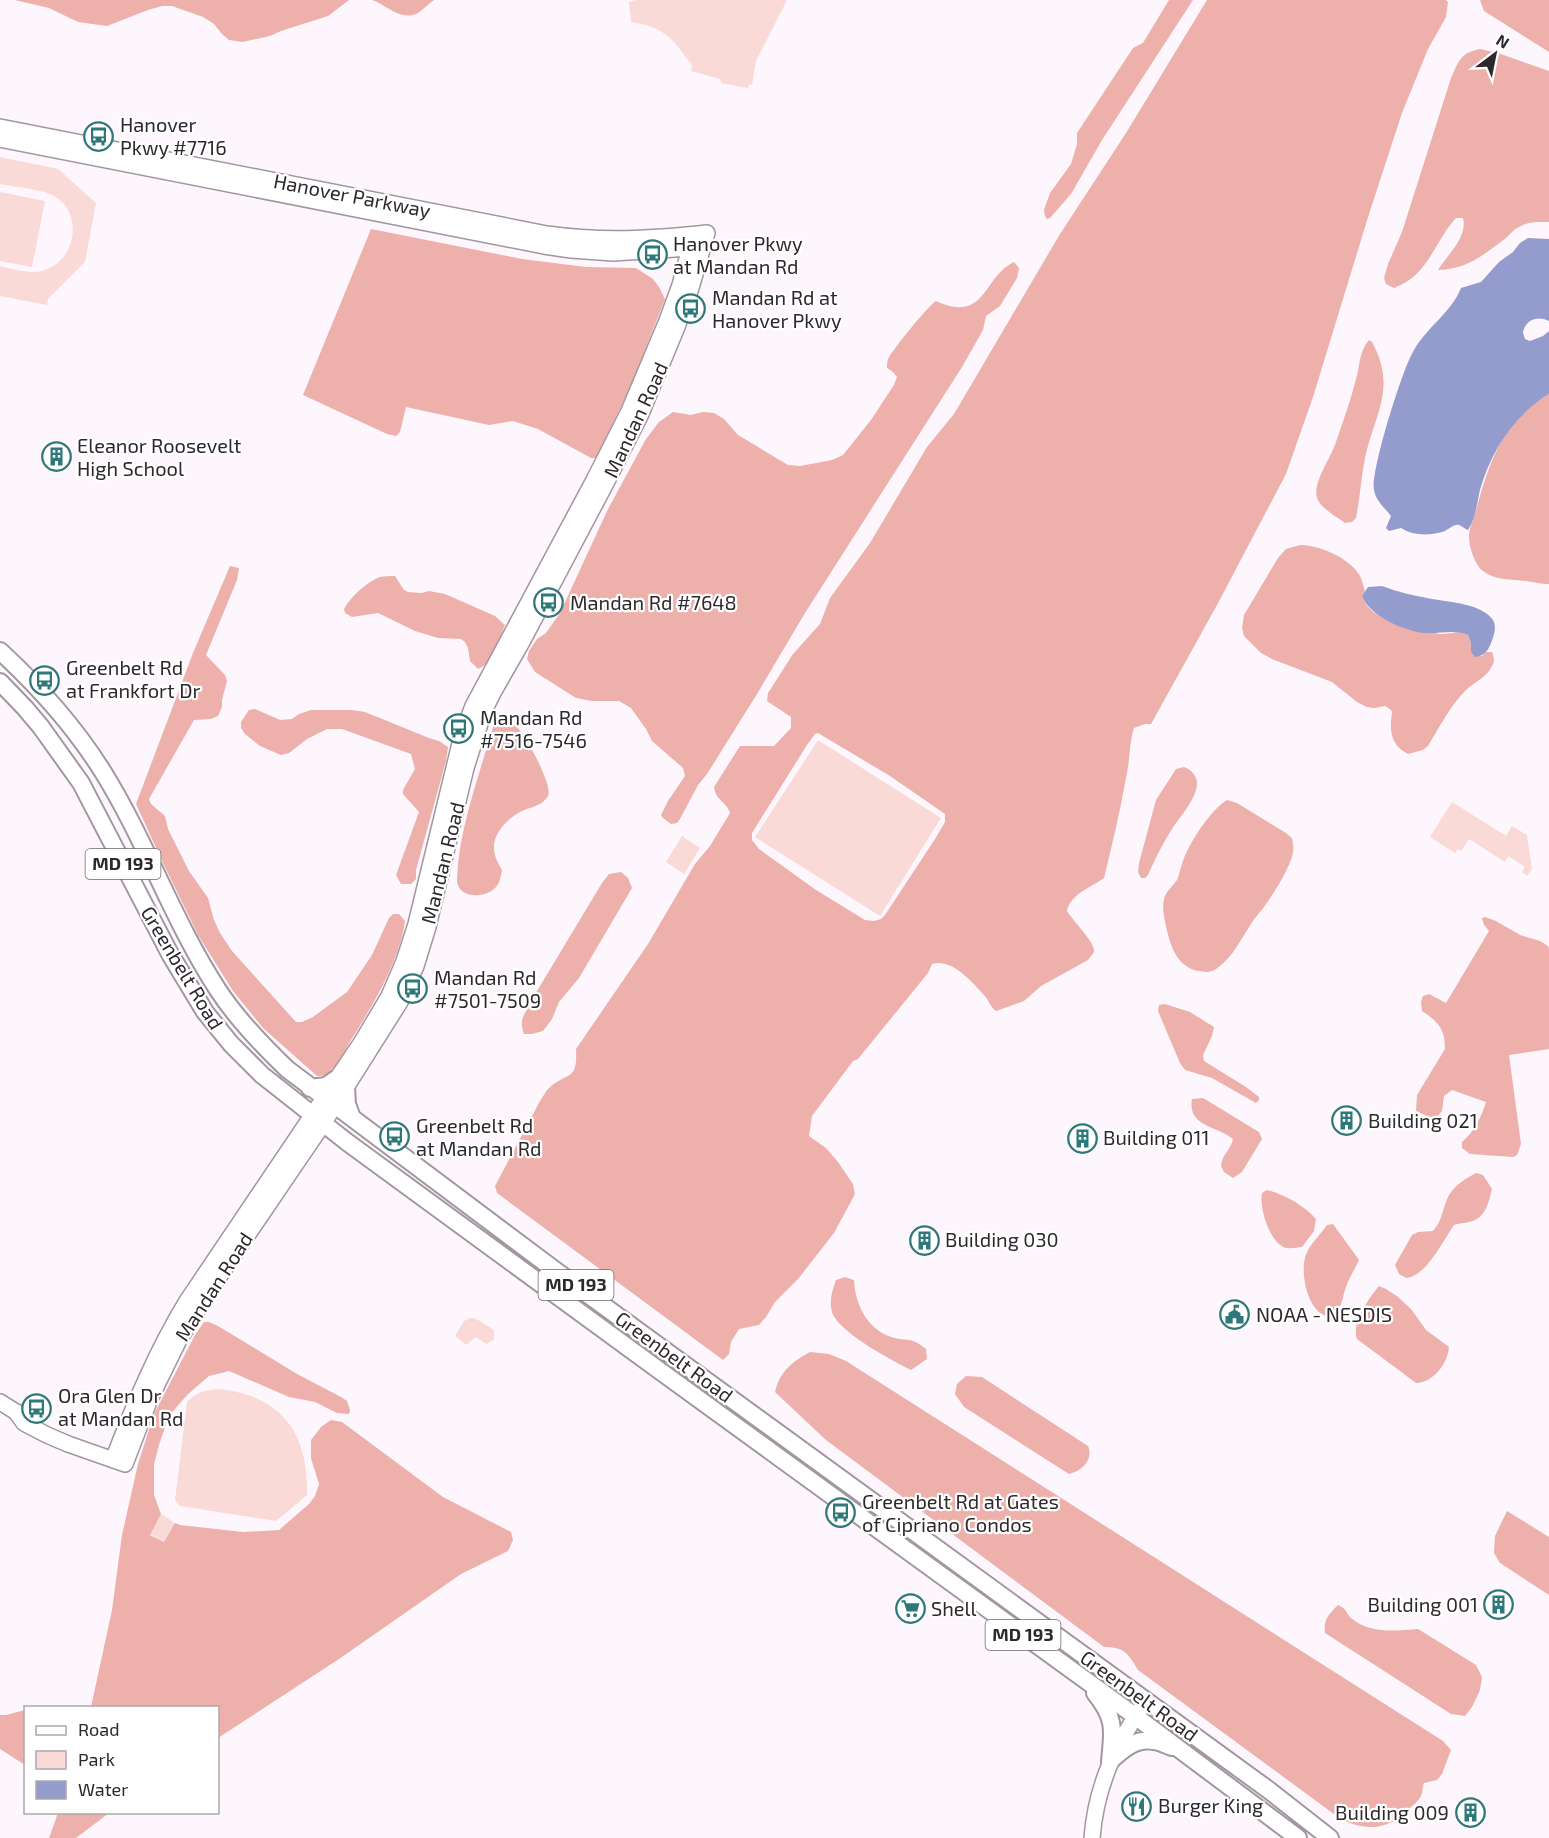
<svg xmlns="http://www.w3.org/2000/svg" width="1549" height="1838" font-family="'Exo 2',sans-serif">
  <style>
    .green { fill: #fadad6 }
    .forest { fill: #edb0ab; fill-rule: evenodd }
    .water { fill: #949ccd }
    .lines { fill: none; stroke-linecap: round; stroke-linejoin: round }
    .secondary-casing { stroke: #a296a1; stroke-width: 18 }
    .primary-casing { stroke: #a296a1; stroke-width: 20 }
    .secondary { stroke: #fff; stroke-width: 15 }
    .primary { stroke: #fff; stroke-width: 16 }
    .labels { text-anchor: middle; stroke-width: 4.5; stroke-linejoin: round; paint-order: stroke }
    .shield { fill: #fff; stroke: #6c686b; stroke-width: 1.5 }
    .shield-label { font-size: 18px; font-weight: bold; fill: #2d282c }
    .poi-label { font-size: 20px; fill: #2d282c; stroke: #fff; text-anchor: start }
    .street-label { font-size: 20px; fill: #2d282c; stroke: #fff }
  </style>
  <rect width="100%" height="100%" fill="#fef6fd"/>
  <path class="green" d="M 636,0 L 787,0 L 756,61 L 752,85 L 749,84 L 748,88 L 721,83 L 720,79 L 691,71 L 692,65 C 672,39 666,27 631,22 L 629,2 Z
    M 0,157 L 58,169 L 96,203 L 85,262 L 48,299 L 47,305 L 0,296 L 0,266 C 14,269 31,275 45,270 C 76,260 84,213 54,196 C 41,189 15,187 0,184 Z
    M 0,192 L 45,201 L 32,267 L 0,261 Z
    M 818,740 L 941,818 L 880,916 L 755,837 Z
    M 1452,802 L 1506,836 L 1512,826 L 1527,835 L 1532,869 L 1527,876 L 1522,872 L 1525,867 L 1508,856 L 1505,862 L 1469,839 L 1461,851 L 1458,849 L 1455,853 L 1430,837 Z
    M 682,836 L 700,848 L 684,874 L 666,862 Z
    M 470,1318 L 475,1318 L 494,1330 L 494,1340 L 486,1344 L 476,1337 L 466,1345 L 455,1336 L 464,1321 Z
    M 217,1389 C 280,1394 309,1432 307,1495 L 276,1521 L 180,1506 L 175,1500 L 187,1402 C 196,1392 204,1391 217,1389 Z
    M 161,1514 L 175,1523 L 164,1542 L 150,1534 Z"/>
  <path class="forest" d="M 15,0 L 349,0 L 328,16 L 281,31 L 270,36 L 243,42 L 229,40 L 222,34 L 214,24 L 203,17 L 172,6 L 162,6 L 148,10 L 107,26 L 78,22 L 49,8 Z
    M 372,0 L 434,0 C 428,4 424,9 418,13 C 401,22 387,5 372,0 Z
    M 1169,0 L 1193,0 L 1102,140 L 1071,194 L 1050,218 L 1047,219 L 1045,216 L 1044,210 L 1050,193 L 1071,164 L 1077,144 L 1077,133 L 1133,48 L 1143,43 Z
    M 1207,0 L 1446,0 L 1448,2 L 1446,17 L 1428,49 L 1402,113 L 1369,214 L 1313,397 L 1286,474 L 1217,605 L 1151,724 L 1145,724 L 1134,728 C 1129,744 1130,762 1126,778 C 1120,812 1112,845 1104,878 C 1091,888 1071,893 1067,911 C 1072,920 1096,943 1094,952 C 1093,954 1090,957 1088,960 L 1041,986 L 1024,1001 L 996,1011 C 990,1007 989,1000 984,995 C 972,982 952,958 932,964 L 928,973 L 858,1059 L 853,1061 L 812,1116 L 809,1136 L 826,1148 L 838,1162 L 853,1184 L 855,1194 L 834,1233 L 798,1279 L 775,1302 L 766,1317 L 759,1325 L 739,1329 L 731,1342 L 729,1354 L 723,1360 L 497,1193 L 495,1186 L 540,1101 C 543,1097 545,1092 548,1089 C 566,1071 578,1083 576,1049 L 648,944 L 695,864 L 710,846 L 730,813 C 727,802 716,801 714,787 L 740,746 L 774,746 L 791,728 L 791,717 L 767,701 L 768,693 L 793,654 L 820,624 L 830,598 L 870,543 L 927,447 L 954,414 L 1060,234 L 1126,133 ZM 818,733 L 890,776 L 945,814 L 945,822 L 935,839 L 885,915 L 881,919 L 874,921 L 865,920 L 816,890 L 759,849 L 752,840 L 752,833 L 807,745 L 815,734 Z
    M 1480,0 L 1549,0 L 1549,52 L 1484,11 Z
    M 1480,49 L 1498,53 L 1549,71 L 1549,222 C 1540,222 1529,221 1521,226 C 1515,228 1510,234 1506,238 C 1483,255 1468,269 1438,270 C 1447,255 1468,237 1463,218 L 1456,218 C 1434,242 1429,275 1394,288 L 1386,284 L 1384,278 L 1388,264 L 1402,232 L 1451,78 C 1459,61 1460,53 1480,49 Z
    M 371,229 L 522,259 L 586,267 L 636,268 L 653,279 L 659,287 L 665,299 L 631,386 L 596,458 L 591,458 L 538,429 L 513,421 L 489,425 L 406,407 L 400,432 L 396,436 L 387,434 L 303,395 Z
    M 1014,262 L 1019,268 L 1017,278 L 1000,306 L 986,316 L 983,330 L 962,367 L 805,613 L 757,694 L 707,774 L 698,785 L 680,819 L 677,823 L 671,824 L 662,817 L 661,815 L 668,801 L 685,776 L 683,768 L 652,741 L 646,729 L 631,708 L 619,701 L 592,701 L 576,698 L 535,672 L 527,659 L 529,651 L 537,639 L 546,633 L 560,613 L 608,509 L 646,439 L 659,422 L 673,412 L 691,415 L 703,412 L 714,413 L 724,419 L 738,435 L 788,465 L 800,466 L 832,460 L 843,455 L 871,420 L 894,385 L 897,377 L 893,372 L 887,368 C 887,364 887,363 888,359 C 892,350 929,305 936,301 C 987,324 982,277 1014,262 Z
    M 1369,340 L 1372,342 C 1397,388 1375,413 1365,458 C 1361,478 1360,498 1356,518 L 1352,522 L 1345,523 C 1336,516 1321,509 1317,498 C 1312,483 1332,456 1336,442 C 1343,421 1351,400 1356,379 C 1360,366 1359,351 1369,340 Z
    M 1549,394 L 1549,584 C 1541,584 1534,582 1526,581 C 1511,579 1496,581 1483,571 C 1475,565 1469,547 1469,537 C 1469,529 1473,519 1476,511 C 1483,483 1492,455 1508,430 C 1518,415 1533,404 1549,394 Z
    M 1300,545 C 1319,545 1347,557 1358,573 C 1362,578 1363,585 1365,591 L 1362,596 C 1369,618 1397,623 1417,628 C 1425,630 1433,633 1440,634 C 1452,634 1457,630 1468,635 L 1471,643 L 1471,652 L 1482,656 L 1486,652 L 1492,652 C 1494,657 1495,661 1492,666 C 1487,677 1473,683 1465,691 C 1450,706 1439,728 1428,746 L 1423,750 L 1408,754 C 1395,748 1390,737 1391,722 C 1391,721 1392,713 1392,712 C 1391,709 1388,708 1385,706 L 1374,708 L 1367,707 L 1357,702 L 1332,682 L 1272,659 L 1261,653 L 1244,636 L 1242,628 L 1244,615 L 1278,558 L 1286,549 Z
    M 230,566 L 239,568 L 237,580 L 206,655 L 225,675 L 227,681 L 222,700 L 222,707 L 218,716 L 211,719 L 194,720 L 149,799 L 151,804 L 165,816 L 168,829 L 189,871 L 208,898 L 214,920 L 220,933 L 232,951 L 296,1022 L 302,1022 L 313,1017 L 347,992 L 372,955 L 389,918 L 393,914 L 399,914 L 405,921 C 400,960 372,1007 351,1040 C 344,1052 338,1067 326,1074 C 323,1076 321,1076 317,1076 L 263,1028 L 233,991 L 198,935 L 163,863 L 136,804 L 193,653 Z
    M 395,576 L 404,590 L 408,592 L 422,593 L 429,591 L 445,594 L 495,616 L 505,625 C 499,638 493,664 478,669 L 470,661 L 468,648 L 465,642 L 461,639 L 438,638 L 415,631 L 378,613 L 352,617 L 345,613 L 344,609 C 351,596 367,582 380,577 C 384,576 391,576 395,576 Z
    M 255,709 L 280,720 L 292,719 L 299,714 L 311,710 L 352,710 L 365,712 L 429,738 L 439,741 L 448,747 L 446,761 L 416,870 L 416,879 L 411,884 L 401,884 L 396,875 L 419,812 L 403,794 L 403,790 L 415,769 L 411,754 L 342,729 L 327,729 L 307,739 L 289,753 L 281,755 L 260,746 L 245,734 L 241,728 L 241,722 L 249,710 Z
    M 499,717 C 508,721 516,725 522,733 C 529,743 553,786 548,796 C 543,806 529,807 520,812 C 508,818 493,834 494,848 C 494,856 498,863 502,870 C 501,875 500,883 496,887 C 486,899 456,899 457,879 C 459,826 481,771 495,720 Z
    M 1184,767 C 1215,780 1182,813 1172,829 C 1163,843 1155,859 1148,875 L 1145,878 L 1141,878 L 1138,872 L 1139,863 L 1156,800 L 1176,769 Z
    M 1227,800 L 1237,803 L 1286,833 L 1292,838 C 1293,843 1294,847 1293,852 C 1291,867 1270,900 1260,912 C 1244,930 1237,955 1216,969 C 1210,973 1204,972 1198,971 C 1176,966 1170,945 1166,926 C 1164,917 1162,908 1164,899 C 1166,891 1172,887 1177,880 C 1180,873 1181,865 1184,858 C 1192,839 1210,811 1227,800 Z
    M 621,872 L 628,878 L 632,888 L 579,978 L 559,1002 L 552,1019 L 543,1031 L 532,1034 L 524,1034 C 517,1015 529,1012 534,996 L 602,883 L 609,874 Z
    M 1485,917 L 1496,921 L 1520,935 L 1540,941 L 1548,946 L 1549,949 L 1549,1049 L 1509,1055 L 1521,1144 L 1517,1155 L 1513,1157 L 1470,1154 L 1462,1148 L 1462,1142 C 1474,1132 1481,1118 1486,1102 L 1452,1090 L 1444,1096 L 1442,1111 L 1437,1117 L 1429,1117 L 1416,1111 L 1417,1095 L 1445,1049 C 1445,1028 1438,1022 1422,1011 L 1421,1002 L 1423,996 L 1429,994 L 1446,1003 L 1489,931 L 1484,925 L 1482,918 Z
    M 1165,1004 L 1190,1012 L 1214,1027 L 1212,1036 L 1203,1055 L 1204,1061 L 1246,1087 L 1259,1097 L 1259,1100 L 1256,1103 L 1212,1078 L 1185,1070 L 1180,1063 L 1158,1011 L 1159,1005 Z
    M 1203,1098 L 1259,1132 L 1262,1139 L 1242,1172 L 1233,1178 L 1224,1172 L 1221,1166 C 1222,1154 1231,1150 1233,1139 C 1218,1126 1187,1127 1192,1099 Z
    M 1476,1173 L 1483,1175 L 1492,1189 C 1489,1201 1486,1215 1475,1220 C 1469,1223 1460,1223 1454,1225 C 1443,1240 1427,1276 1406,1278 L 1399,1274 L 1395,1265 L 1412,1235 L 1418,1232 L 1433,1231 C 1444,1218 1442,1208 1449,1195 C 1456,1184 1465,1179 1476,1173 Z
    M 1267,1190 C 1284,1194 1305,1206 1316,1219 L 1314,1231 L 1302,1247 C 1298,1247 1291,1249 1287,1248 C 1270,1245 1259,1208 1262,1193 Z
    M 1333,1224 L 1359,1260 C 1355,1269 1349,1278 1346,1287 C 1342,1298 1342,1311 1331,1317 C 1328,1316 1324,1316 1322,1314 C 1306,1305 1299,1268 1307,1252 C 1312,1242 1321,1234 1327,1225 Z
    M 845,1277 L 854,1280 C 855,1304 867,1329 891,1337 C 908,1342 910,1336 926,1349 L 927,1359 L 911,1370 C 893,1361 838,1332 832,1312 C 829,1301 832,1291 836,1280 Z
    M 1379,1286 L 1386,1289 L 1398,1297 L 1411,1309 L 1426,1330 L 1449,1347 C 1448,1363 1433,1383 1416,1383 L 1357,1339 C 1351,1323 1369,1298 1379,1286 Z
    M 204,1322 L 209,1322 L 218,1326 L 297,1374 L 341,1397 L 347,1401 L 350,1410 L 349,1414 L 337,1413 L 315,1402 L 289,1397 L 229,1371 L 209,1376 L 187,1395 L 169,1416 L 159,1445 L 154,1464 L 154,1495 L 161,1514 L 150,1535 L 164,1542 L 175,1523 L 180,1525 L 243,1532 L 279,1530 L 309,1504 L 315,1496 L 319,1484 L 311,1458 L 311,1440 L 321,1427 L 331,1420 L 342,1422 L 443,1497 L 511,1532 L 513,1540 L 508,1551 L 461,1574 L 339,1659 L 218,1738 L 218,1708 L 91,1707 L 112,1610 L 122,1535 L 138,1464 L 154,1414 L 195,1335 Z
    M 810,1352 L 829,1354 L 846,1361 L 1443,1741 L 1451,1750 L 1442,1774 L 1437,1780 L 1424,1783 C 1422,1787 1423,1792 1421,1796 C 1418,1801 1415,1804 1411,1807 C 1391,1829 1369,1832 1342,1820 L 1138,1670 C 1128,1653 1124,1647 1104,1647 L 826,1440 L 775,1392 C 780,1371 792,1362 810,1352 Z
    M 966,1376 L 982,1377 L 1088,1446 C 1094,1459 1082,1471 1069,1474 L 964,1407 L 955,1394 L 957,1384 Z
    M 1507,1511 L 1549,1537 L 1549,1595 L 1500,1563 L 1494,1553 L 1495,1536 Z
    M 1338,1605 C 1348,1610 1345,1612 1351,1618 C 1370,1634 1395,1631 1418,1629 L 1476,1665 L 1482,1677 L 1480,1690 L 1472,1707 L 1465,1716 L 1451,1714 L 1325,1633 C 1323,1620 1329,1614 1338,1605 Z
    M 25,1710 L 25,1769 L 25,1765 L 0,1749 L 0,1715 L 6,1715 Z
    M 58,1813 L 58,1812 L 109,1813 L 76,1838 L 49,1838 Z"/>
  <path class="water" d="M 1528,238 L 1549,239 L 1549,321 C 1537,315 1525,320 1523,333 L 1525,339 L 1530,341 L 1543,336 L 1549,331 L 1549,394 C 1514,415 1491,451 1480,490 C 1477,503 1476,518 1468,530 C 1465,529 1462,526 1459,525 C 1454,524 1449,529 1445,531 C 1431,536 1413,536 1401,528 L 1389,531 L 1386,528 L 1391,516 C 1384,507 1376,501 1374,490 C 1370,472 1403,367 1414,350 C 1427,327 1451,313 1461,288 L 1481,282 L 1499,262 L 1513,252 L 1520,243 Z
    M 1382,586 C 1398,592 1415,596 1432,599 C 1449,602 1483,604 1493,620 C 1497,627 1494,636 1491,643 C 1488,651 1484,656 1475,657 L 1471,652 L 1471,643 L 1468,635 C 1455,629 1440,634 1426,633 C 1406,632 1369,616 1362,596 L 1368,587 Z"/>
  <g class="lines">
    <defs>
      <path id="secondary" d="M 0,127 L 547,234 C 603,242 651,239 707,233 L 691,288 L 677,327 L 640,416 L 605,485 L 522,642 L 494,691 L 484,711 L 466,768 L 428,927 L 416,966 L 400,1002 L 323,1124 L 206,1296 L 179,1340 L 150,1399 L 125,1464 L 68,1444 L 47,1435 L 24,1423 L 16,1412
        M 0,139 L 544,246 L 571,250 L 613,253 L 690,248 L 680,285 L 666,323 L 629,411 L 594,480 L 473,706 L 462,735 L 416,924 L 404,961 L 389,996 L 361,1043 L 187,1301 C 156,1352 134,1405 113,1460
        M 0,1402 L 16,1412 L 24,1414
        M 1092,1838 C 1096,1786 1116,1743 1146,1701"/>
      <path id="primary" d="M 0,651 C 39,687 75,727 103,772 C 146,841 173,921 218,990 C 237,1019 262,1045 287,1069 L 560,1274 L 1270,1791 L 1330,1838
        M 0,682 L 25,708 L 41,727 L 81,783 L 170,954 L 205,1012 L 231,1044 L 262,1075 L 347,1142 L 656,1368 L 1135,1716 L 1298,1838
        M 346,1087 L 347,1104 L 352,1118
        M 310,1088 L 326,1086 L 336,1079
        M 1095,1693 C 1116,1719 1113,1730 1110,1761
        M 1110,1761 C 1122,1750 1135,1738 1153,1741 C 1159,1741 1166,1745 1172,1747"/>
    </defs>
    <use href="#secondary" class="secondary-casing"/>
    <use href="#primary" class="primary-casing"/>
    <use href="#secondary" class="secondary"/>
    <use href="#primary" class="primary"/>
  </g>
  <defs>
    <symbol id="bus-ring" viewBox="-11 -11 22 22"><circle r="9.5" fill="#fff" stroke="#2e7879" stroke-width="1.5"/><path d="M-5-6H5V4H4V6H2V4H-2V6H-4V4H-5ZM-3.5-4V0h7V-4ZM-3.5 1.2v1.5H-2V1.2ZM2 1.2v1.5H3.5V1.2Z" fill="#2e7879"/></symbol>
    <symbol id="building-ring" viewBox="-11 -11 22 22"><circle r="9.5" fill="#fff" stroke="#2e7879" stroke-width="1.5"/><path d="M-4-6H4V6H1V3H-1V6H-4ZM-2.5-4.3h1.7v1.8h-1.7ZM.8-4.3h1.7v1.8H.8ZM-2.5-1h1.7V.8h-1.7ZM.8-1h1.7V.8H.8Z" fill="#2e7879"/></symbol>
    <symbol id="civic-ring" viewBox="-11 -11 22 22"><circle r="9.5" fill="#fff" stroke="#2e7879" stroke-width="1.5"/><path d="M-.6-6.5H3V-4.5H.6V-3L4-1V1h2V6H-6V1h2V-1L-.6-3ZM-1.2 2.5V6h2.4V2.5Z" fill="#2e7879"/></symbol>
    <symbol id="supermarket-ring" viewBox="-11 -11 22 22"><circle r="9.5" fill="#fff" stroke="#2e7879" stroke-width="1.5"/><path d="M-6-5.5h2.5l.6 2H6L4.5 2H-2.5L-4.4-4H-6ZM-1.5 3.2a1.3 1.3 0 1 0 .1 0ZM3 3.2a1.3 1.3 0 1 0 .1 0Z" fill="#2e7879"/></symbol>
    <symbol id="restaurant-ring" viewBox="-11 -11 22 22"><circle r="9.5" fill="#fff" stroke="#2e7879" stroke-width="1.5"/><path d="M-5-6h1v4h1v-4h1v4h1v-4h1v5L-1.5 .5V6h-2V.5L-5-1ZM5-6V6H3V1.5H1.5Q1.5-4 5-6Z" fill="#2e7879"/></symbol>
  </defs>
  <g fill-rule="evenodd">
    <use href="#bus-ring" x="82" y="120" width="33" height="33"/>
    <use href="#bus-ring" x="636" y="238" width="33" height="33"/>
    <use href="#bus-ring" x="674" y="292" width="33" height="33"/>
    <use href="#building-ring" x="40" y="440" width="33" height="33"/>
    <use href="#bus-ring" x="532" y="586" width="33" height="33"/>
    <use href="#bus-ring" x="28" y="664" width="33" height="33"/>
    <use href="#bus-ring" x="442" y="712" width="33" height="33"/>
    <use href="#bus-ring" x="396" y="972" width="33" height="33"/>
    <use href="#building-ring" x="1330" y="1104" width="33" height="33"/>
    <use href="#bus-ring" x="378" y="1120" width="33" height="33"/>
    <use href="#building-ring" x="1066" y="1122" width="33" height="33"/>
    <use href="#building-ring" x="908" y="1224" width="33" height="33"/>
    <use href="#civic-ring" x="1218" y="1298" width="33" height="33"/>
    <use href="#bus-ring" x="20" y="1392" width="33" height="33"/>
    <use href="#bus-ring" x="824" y="1496" width="33" height="33"/>
    <use href="#building-ring" x="1482" y="1588" width="33" height="33"/>
    <use href="#supermarket-ring" x="894" y="1592" width="33" height="33"/>
    <use href="#restaurant-ring" x="1120" y="1790" width="33" height="33"/>
    <use href="#building-ring" x="1454" y="1796" width="33" height="33"/>
  </g>
  <g class="labels">
    <g class="shield">
      <rect x="85.5" y="849" width="75" height="30" rx="4.5"/>
      <rect x="538.5" y="1270" width="75" height="30" rx="4.5"/>
      <rect x="985.5" y="1620" width="75" height="30" rx="4.5"/>
    </g>
    <g class="shield-label">
      <text x="123" y="870">MD 193</text>
      <text x="576" y="1291">MD 193</text>
      <text x="1023" y="1641">MD 193</text>
    </g>
    <g class="poi-label">
      <text x="120" y="132">Hanover<tspan x="120" dy="23">Pkwy #7716</tspan></text>
      <text x="673" y="251">Hanover Pkwy<tspan x="673" dy="23">at Mandan Rd</tspan></text>
      <text x="712" y="305">Mandan Rd at<tspan x="712" dy="23">Hanover Pkwy</tspan></text>
      <text x="77" y="453">Eleanor Roosevelt<tspan x="77" dy="23">High School</tspan></text>
      <text x="570" y="610">Mandan Rd #7648</text>
      <text x="66" y="675">Greenbelt Rd<tspan x="66" dy="23">at Frankfort Dr</tspan></text>
      <text x="480" y="725">Mandan Rd<tspan x="480" dy="23">#7516-7546</tspan></text>
      <text x="434" y="985">Mandan Rd<tspan x="434" dy="23">#7501-7509</tspan></text>
      <text x="1368" y="1128">Building 021</text>
      <text x="416" y="1133">Greenbelt Rd<tspan x="416" dy="23">at Mandan Rd</tspan></text>
      <text x="1103" y="1145">Building 011</text>
      <text x="945" y="1247">Building 030</text>
      <text x="1256" y="1322">NOAA - NESDIS</text>
      <text x="58" y="1403">Ora Glen Dr<tspan x="58" dy="23">at Mandan Rd</tspan></text>
      <text x="862" y="1509">Greenbelt Rd at Gates<tspan x="862" dy="23">of Cipriano Condos</tspan></text>
      <text x="1478" y="1612" text-anchor="end">Building 001</text>
      <text x="931" y="1616">Shell</text>
      <text x="1158" y="1813">Burger King</text>
      <text x="1449" y="1820" text-anchor="end">Building 009</text>
    </g>
    <g class="street-label">
      <text transform="translate(352 196) rotate(11)" y="7">Hanover Parkway</text>
      <text transform="translate(636 420) rotate(-65)" y="7">Mandan Road</text>
      <text transform="translate(443 863) rotate(-76)" y="7">Mandan Road</text>
      <text transform="translate(182 968) rotate(59)" y="7">Greenbelt Road</text>
      <text transform="translate(214 1287) rotate(-57)" y="7">Mandan Road</text>
      <text transform="translate(674 1357) rotate(36)" y="7">Greenbelt Road</text>
      <text transform="translate(1139 1696) rotate(36)" y="7">Greenbelt Road</text>
    </g>
  </g>
  <rect x="24" y="1706" width="195" height="108" fill="#ffffff" stroke="#aba9ab" stroke-width="1.5"/>
  <rect x="36" y="1726" width="30" height="9" fill="#ffffff" stroke="#aba9ab" stroke-width="1.5"/>
  <text x="78" y="1736" font-size="18" fill="#2d282c">Road</text>
  <rect x="36" y="1751" width="30" height="18" fill="#fadad6" stroke="#aba9ab" stroke-width="1.5"/>
  <text x="78" y="1766" font-size="18" fill="#2d282c">Park</text>
  <rect x="36" y="1781" width="30" height="18" fill="#949ccd" stroke="#aba9ab" stroke-width="1.5"/>
  <text x="78" y="1796" font-size="18" fill="#2d282c">Water</text>
  <g transform="translate(1495 54) rotate(32)" stroke="#ffffff" stroke-width="4.5" paint-order="stroke">
  <path d="M0-4.5L10 22L0 15L-10 22Z" fill="#2d282c"/>
  <text y="-9" font-size="16" font-weight="bold" text-anchor="middle" fill="#2d282c">N</text>
  </g>
</svg>
